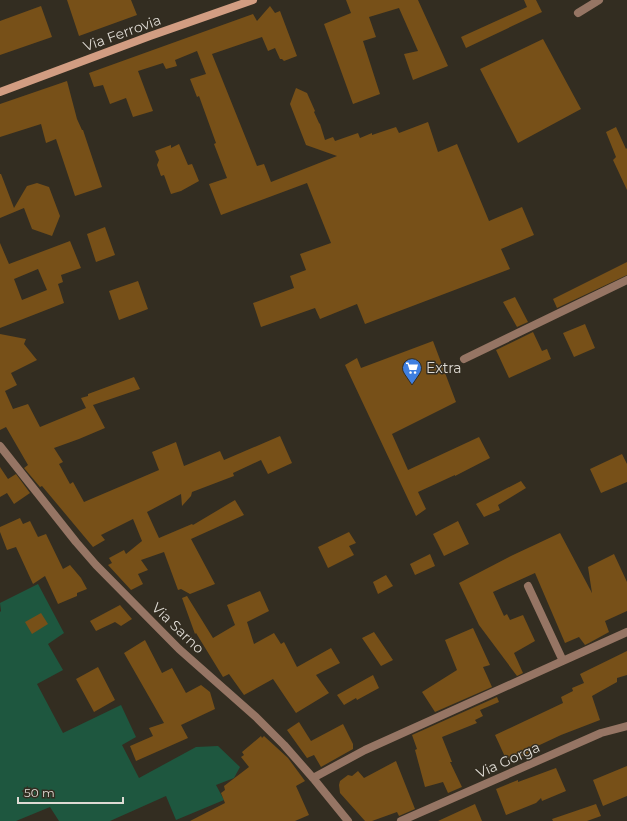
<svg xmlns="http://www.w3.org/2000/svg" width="627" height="821" font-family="Montserrat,sans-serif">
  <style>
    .green { fill: #1e573f }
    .building { fill: #775018; fill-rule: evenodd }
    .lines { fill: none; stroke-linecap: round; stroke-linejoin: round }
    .street { stroke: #967564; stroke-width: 8 }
    .secondary { stroke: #d29d82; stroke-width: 8 }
    .labels { text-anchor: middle; stroke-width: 3; stroke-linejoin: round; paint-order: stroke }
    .street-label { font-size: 14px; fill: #dedad3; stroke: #332d21 }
    .poi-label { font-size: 14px; fill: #dedad3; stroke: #332d21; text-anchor: start }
  </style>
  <rect width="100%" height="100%" fill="#332d21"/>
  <path class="green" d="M 38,584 L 64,633 L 48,644 L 63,670 L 37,684 L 63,733 L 121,705 L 136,737 L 122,745 L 139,778 L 196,747 L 218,746 L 240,767 L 234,778 L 216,785 L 224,800 L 176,820 L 166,796 L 110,821 L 59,821 L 50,807 L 16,821 L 0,821 L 0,612 L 1,611 L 0,603 Z"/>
  <path class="building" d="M 67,0 L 131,0 L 137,15 L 79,36 Z
    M 346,0 L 418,0 L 448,66 L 413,80 L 404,54 L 418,51 L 399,8 L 369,17 L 376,37 L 363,41 L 380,94 L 353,104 L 324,24 L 351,13 Z
    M 524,0 L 536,0 L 542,12 L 466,48 L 461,37 L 527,7 Z
    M 41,6 L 52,37 L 0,55 L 0,21 Z
    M 270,6 L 275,13 L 280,11 L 297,56 L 284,61 L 282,59 L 280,59 L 275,48 L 268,51 L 262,37 L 212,54 L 257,166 L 264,164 L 271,182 L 337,156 L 306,145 L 290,104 L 296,88 L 307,93 L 315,111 L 314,112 L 319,123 L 320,124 L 325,140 L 333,137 L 335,141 L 358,133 L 360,138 L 372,133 L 372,135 L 396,127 L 399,133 L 428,122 L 438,152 L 457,144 L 489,221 L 522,207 L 534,235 L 501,249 L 510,269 L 365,324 L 357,304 L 320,319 L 315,308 L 261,327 L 253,303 L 294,288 L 290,276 L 306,270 L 300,254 L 331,243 L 307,183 L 221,215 L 209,184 L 227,178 L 214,144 L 216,143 L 199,96 L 197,97 L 190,79 L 206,74 L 197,51 L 175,60 L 177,66 L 166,69 L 163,63 L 138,71 L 153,111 L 133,117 L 126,98 L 110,104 L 103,85 L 94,87 L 89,73 L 253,14 L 257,21 Z
    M 543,39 L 581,109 L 518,143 L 480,69 Z
    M 67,81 L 77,119 L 82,130 L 83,130 L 102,187 L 75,196 L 56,139 L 46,143 L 41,124 L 0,137 L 0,104 Z
    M 616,127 L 626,149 L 627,148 L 627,190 L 613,160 L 616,157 L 606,132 Z
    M 179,144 L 188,165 L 192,164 L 199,181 L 181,191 L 171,194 L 164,175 L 161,176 L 157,165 L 159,160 L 155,151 L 171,145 L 171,148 Z
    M 0,174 L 1,174 L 14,208 L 27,186 L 37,183 L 49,187 L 60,216 L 52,236 L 32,229 L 24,208 L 0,218 Z
    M 105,227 L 115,255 L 96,262 L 87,234 Z
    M 70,241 L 81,268 L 61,275 L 63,282 L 58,284 L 64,303 L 0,328 L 0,243 L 9,264 ZM 38,269 L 47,290 L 22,300 L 14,279 Z
    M 627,262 L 627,275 L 557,308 L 553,299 Z
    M 138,281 L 148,309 L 119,320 L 109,291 Z
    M 515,297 L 528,322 L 517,327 L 503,302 Z
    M 585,324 L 595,348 L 574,357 L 563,333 Z
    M 533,332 L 542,351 L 547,349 L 551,359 L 509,378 L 496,350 Z
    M 0,334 L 26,339 L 24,344 L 37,360 L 11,373 L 17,385 L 5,391 L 13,409 L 28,404 L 40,427 L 86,408 L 81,398 L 88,396 L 88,394 L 134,377 L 140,389 L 93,405 L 105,428 L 79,439 L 54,448 L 63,462 L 59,464 L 70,484 L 73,482 L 84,502 L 159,470 L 152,452 L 176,442 L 184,466 L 220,451 L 224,460 L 280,436 L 292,463 L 268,474 L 261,460 L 233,473 L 234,476 L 192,492 L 191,496 L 182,506 L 181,494 L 147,512 L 159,538 L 192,524 L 193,525 L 235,500 L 244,515 L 191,539 L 215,584 L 190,594 L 181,589 L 178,590 L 164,552 L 141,560 L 148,570 L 138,574 L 143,584 L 131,590 L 108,565 L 112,563 L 109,558 L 124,550 L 126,554 L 142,541 L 133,519 L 101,535 L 105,540 L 93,547 L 42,486 L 40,487 L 24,468 L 28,465 L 6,427 L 0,430 Z
    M 433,341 L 456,402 L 392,434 L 408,470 L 479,437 L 490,458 L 455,476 L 455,475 L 418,492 L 426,509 L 416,516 L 345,365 L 357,358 L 361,368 Z
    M 622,454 L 627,464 L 627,482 L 601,493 L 590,469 Z
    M 0,467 L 8,479 L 16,474 L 30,493 L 14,504 L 7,493 L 0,497 Z
    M 521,481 L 526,488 L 498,505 L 500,510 L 484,517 L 476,504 Z
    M 20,518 L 23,524 L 30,521 L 38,537 L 46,534 L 63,569 L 70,565 L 81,578 L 87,589 L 77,593 L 77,596 L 58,604 L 45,576 L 33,584 L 16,547 L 7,550 L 0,532 L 0,527 Z
    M 458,521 L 469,544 L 444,556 L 433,534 Z
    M 349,532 L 356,543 L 349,546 L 354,555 L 328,568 L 318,547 Z
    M 560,533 L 592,593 L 588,567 L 614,554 L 627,582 L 627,611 L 605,621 L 609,632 L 589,643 L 585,645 L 579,637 L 565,643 L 535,573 L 493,592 L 504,616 L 507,614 L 510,620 L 523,615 L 535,641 L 514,653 L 523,673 L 517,676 L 479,625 L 459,583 L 513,555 Z
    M 430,554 L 435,566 L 415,575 L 410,564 Z
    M 386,575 L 393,586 L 378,594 L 373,582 Z
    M 260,591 L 269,611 L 247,622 L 254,644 L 274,633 L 281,644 L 284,642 L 297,667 L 331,648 L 340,663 L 316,675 L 329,693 L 296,713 L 273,679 L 244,695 L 229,674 L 223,677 L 196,633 L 195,634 L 182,598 L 187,596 L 213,638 L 235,625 L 227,605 Z
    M 120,605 L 132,619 L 121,626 L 115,622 L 96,631 L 90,621 Z
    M 41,613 L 48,624 L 32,634 L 25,622 Z
    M 473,628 L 490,665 L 483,667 L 492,687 L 435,712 L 422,692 L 457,670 L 445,640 Z
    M 374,632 L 393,660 L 381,666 L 362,638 Z
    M 145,640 L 162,673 L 172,668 L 186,693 L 201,685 L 210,692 L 215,709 L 181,725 L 188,738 L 136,761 L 130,746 L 153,736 L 149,728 L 164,723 L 124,653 Z
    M 627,651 L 627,675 L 617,678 L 617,682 L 592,696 L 600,720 L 561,735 L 529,750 L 529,753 L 520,757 L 518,754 L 506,759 L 495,735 L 563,703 L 561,697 L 573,691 L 572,688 L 584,683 L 580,674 Z
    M 98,667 L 115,700 L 94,712 L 76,679 Z
    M 373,675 L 379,688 L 357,700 L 356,698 L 344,705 L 337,695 Z
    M 497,697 L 499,702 L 480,710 L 483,716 L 475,720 L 477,723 L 442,737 L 452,762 L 450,762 L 462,787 L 448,793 L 443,782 L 425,787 L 415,750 L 417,749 L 412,735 Z
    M 299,722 L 311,741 L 343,724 L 353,744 L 353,749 L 321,767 L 314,755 L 307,758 L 287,730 Z
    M 261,736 L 262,738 L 264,736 L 288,758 L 305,781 L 296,786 L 309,815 L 295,821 L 190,821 L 225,803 L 221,793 L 225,790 L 224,786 L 249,767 L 241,757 L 244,755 L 242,752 Z
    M 396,761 L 415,809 L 399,816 L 397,812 L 372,821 L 365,821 L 340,793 L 339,785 L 340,781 L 348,775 L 352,776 L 358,771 L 364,778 Z
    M 627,766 L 627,796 L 603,806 L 593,780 Z
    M 556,768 L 566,791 L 542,801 L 541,798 L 536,803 L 506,815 L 496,789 L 518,780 L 518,782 Z
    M 475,804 L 482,821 L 438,821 Z
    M 596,804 L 601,816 L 587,821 L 553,821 L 552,819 Z"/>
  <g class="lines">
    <path class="street" d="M 578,13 L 599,0
      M 464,359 L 627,280
      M 0,446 L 76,542 L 96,565 L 179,649 L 256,717 L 284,745 L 313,778 L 348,821
      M 528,586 L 563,661
      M 313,778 L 365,750 L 627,632
      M 401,821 L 601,733 L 627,726"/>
    <path class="secondary" d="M 0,92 L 150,36 L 253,0"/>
  </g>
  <defs>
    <symbol id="supermarket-pin" viewBox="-11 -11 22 30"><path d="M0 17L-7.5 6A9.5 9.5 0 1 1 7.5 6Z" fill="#3f7fe0" stroke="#332d21"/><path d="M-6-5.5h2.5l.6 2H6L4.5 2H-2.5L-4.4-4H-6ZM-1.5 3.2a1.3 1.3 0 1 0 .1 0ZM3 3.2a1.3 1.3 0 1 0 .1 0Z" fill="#fff"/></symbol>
  </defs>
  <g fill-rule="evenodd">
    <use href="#supermarket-pin" x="401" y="357" width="22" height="30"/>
  </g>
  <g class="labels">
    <g class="street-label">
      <text transform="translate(122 33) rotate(-20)" y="5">Via Ferrovia</text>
      <text transform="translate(178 628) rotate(44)" y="5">Via Sarno</text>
      <text transform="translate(508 760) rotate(-24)" y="5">Via Gorga</text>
    </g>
    <g class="poi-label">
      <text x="426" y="373">Extra</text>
    </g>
  </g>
  <path d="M18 797v6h105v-6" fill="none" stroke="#dedad3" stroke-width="2"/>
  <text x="24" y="797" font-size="12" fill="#dedad3" stroke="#332d21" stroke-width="3" paint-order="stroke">50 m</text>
</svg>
